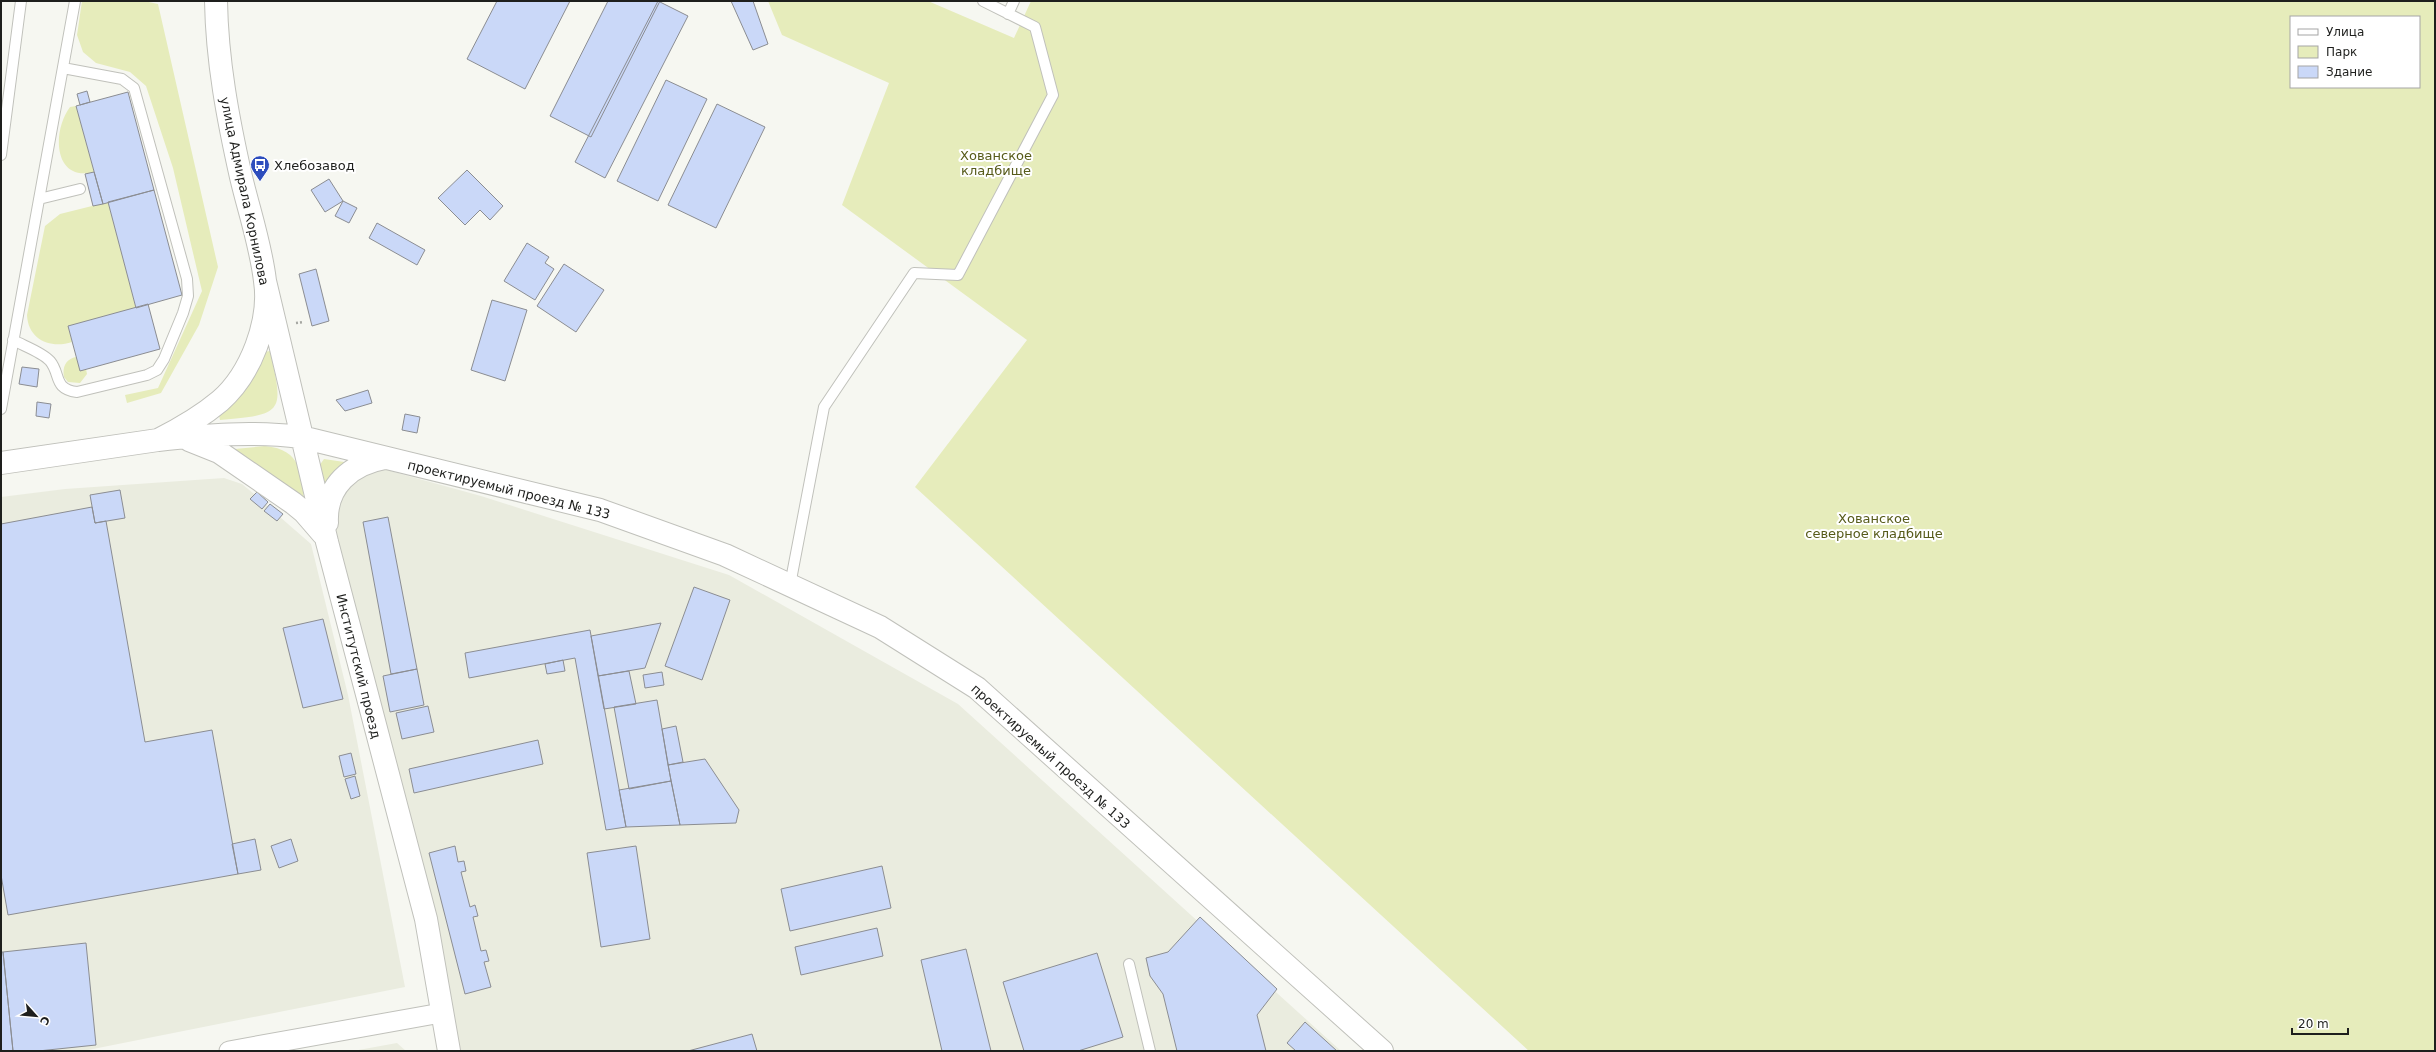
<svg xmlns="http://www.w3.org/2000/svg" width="2436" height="1052" font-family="'DejaVu Sans',sans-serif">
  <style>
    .built { fill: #eaecdf }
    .green { fill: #e6ecbb; fill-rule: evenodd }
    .building { fill: #cad8f8; stroke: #8b8d92 }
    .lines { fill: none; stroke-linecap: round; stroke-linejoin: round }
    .lane-casing { stroke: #c0c1bb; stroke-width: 12 }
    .street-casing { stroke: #c0c1bb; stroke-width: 21 }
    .secondary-casing { stroke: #c0c1bb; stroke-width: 24 }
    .path { stroke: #a6a7a2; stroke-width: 2.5; stroke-dasharray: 2 2; stroke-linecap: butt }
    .lane { stroke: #fff; stroke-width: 10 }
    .street { stroke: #fff; stroke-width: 19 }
    .secondary { stroke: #fff; stroke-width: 22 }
    .labels { text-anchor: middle; stroke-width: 4; stroke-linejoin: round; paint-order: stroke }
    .park-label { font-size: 13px; fill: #575b1a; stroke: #fff }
    .poi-label { font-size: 13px; fill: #1e1f1d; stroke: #fff; text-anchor: start }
    .street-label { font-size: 13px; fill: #1e1f1d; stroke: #fff }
  </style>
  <rect width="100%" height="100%" fill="#f6f7f1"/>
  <path class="built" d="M 383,469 L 481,496 L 729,575 L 958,704 L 1341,1051 L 461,1051 L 334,528 L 337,503 L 362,471 Z
    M 224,478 L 242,484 L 254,494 L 257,492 L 268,502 L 266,505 L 268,506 L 270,504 L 283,514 L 280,517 L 311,544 L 348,695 L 405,987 L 83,1051 L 1,1051 L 1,497 L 65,489 Z
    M 397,1043 L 406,1051 L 353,1051 Z"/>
  <path class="green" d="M 82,1 L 144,1 L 158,4 L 218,267 L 199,325 L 161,393 L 127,403 L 125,395 L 158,388 L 202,291 L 173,168 L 146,86 L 130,72 L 96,63 L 83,52 L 77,35 Z
    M 768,1 L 928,1 L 1014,38 L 1031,1 L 2435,1 L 2435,1051 L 1529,1051 L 915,487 L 1027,340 L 842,205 L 889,83 L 782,35 ZM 2291,17 L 2419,17 L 2419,87 L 2291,87 Z
    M 76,106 L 94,172 C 53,182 52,131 70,107 Z
    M 108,202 L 136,308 L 68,326 L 72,342 C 51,349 28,340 27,315 L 45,226 L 60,214 Z
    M 270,351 C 284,412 284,415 220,420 L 219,415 C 241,398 255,377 264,352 Z
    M 76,357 L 86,369 L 87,374 L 80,383 L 68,382 L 64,377 C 62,367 66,359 76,357 Z
    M 265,446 C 303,450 300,473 305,505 L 233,452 L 235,449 Z
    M 324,459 L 351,463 L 324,492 L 319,466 Z"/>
  <path class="building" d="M 497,1 L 570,1 L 525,89 L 467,59 Z
    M 608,1 L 660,1 L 591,137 L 550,116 Z
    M 658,1 L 688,16 L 605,178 L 575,162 Z
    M 731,1 L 753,1 L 768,44 L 753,50 Z
    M 666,80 L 707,99 L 658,201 L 617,181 Z
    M 87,91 L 90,102 L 80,105 L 77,94 Z
    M 128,92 L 154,190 L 103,204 L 76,106 Z
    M 717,104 L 765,127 L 716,228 L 668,205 Z
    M 467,170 L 503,206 L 490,220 L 480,210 L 465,225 L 438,198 Z
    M 94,172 L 103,204 L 93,206 L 85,174 Z
    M 329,179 L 343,201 L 325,212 L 311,190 Z
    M 154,190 L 182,295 L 136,308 L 108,202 Z
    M 343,201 L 357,208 L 349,223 L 335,216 Z
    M 377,223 L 425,250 L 417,265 L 369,238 Z
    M 527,243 L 549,257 L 545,263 L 554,269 L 535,300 L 504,281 Z
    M 564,264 L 604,290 L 576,332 L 537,306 Z
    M 316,269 L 329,321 L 312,326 L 299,274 Z
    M 492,300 L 527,310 L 505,381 L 471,370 Z
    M 148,304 L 160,349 L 80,371 L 68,326 Z
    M 22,367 L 39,369 L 37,387 L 19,384 Z
    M 368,390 L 372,403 L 345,411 L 336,400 Z
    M 37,402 L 51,404 L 49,418 L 36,416 Z
    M 405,414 L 420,417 L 417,433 L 402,430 Z
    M 120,490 L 125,518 L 95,523 L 90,495 Z
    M 257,492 L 268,502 L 262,509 L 250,499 Z
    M 270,504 L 283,514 L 277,521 L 264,511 Z
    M 92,507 L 95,523 L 106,521 L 145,742 L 212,730 L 238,874 L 8,915 L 1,875 L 1,524 Z
    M 388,517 L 417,669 L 391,674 L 363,522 Z
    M 694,587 L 730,600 L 702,680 L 665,666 Z
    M 323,619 L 343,699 L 303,708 L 283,628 Z
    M 661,623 L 645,668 L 598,676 L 591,636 Z
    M 590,630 L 626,827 L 606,830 L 575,658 L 469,678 L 465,653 Z
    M 563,660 L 565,671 L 547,674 L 545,664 Z
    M 417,669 L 424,705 L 390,712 L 383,676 Z
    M 629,671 L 636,704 L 604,709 L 598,676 Z
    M 662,672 L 664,685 L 645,688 L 643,675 Z
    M 657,700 L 671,781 L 629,789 L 614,707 Z
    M 428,706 L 434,732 L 402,739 L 396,713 Z
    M 676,726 L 683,762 L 668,765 L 662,729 Z
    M 538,740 L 543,764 L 414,793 L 409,769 Z
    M 351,753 L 356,774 L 344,777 L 339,756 Z
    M 705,759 L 739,810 L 736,823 L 680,825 L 668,765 Z
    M 355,776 L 360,796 L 351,799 L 345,779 Z
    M 671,781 L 680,825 L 626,827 L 619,790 Z
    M 255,839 L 261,870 L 238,874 L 232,844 Z
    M 291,839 L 298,861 L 279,868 L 271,846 Z
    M 455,846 L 458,862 L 464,861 L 466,871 L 461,872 L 470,907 L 475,905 L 478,916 L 473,917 L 481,951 L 486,950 L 489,961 L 484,962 L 491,987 L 465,994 L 429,853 Z
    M 636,846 L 650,939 L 601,947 L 587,853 Z
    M 882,866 L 891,908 L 790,931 L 781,889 Z
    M 1200,917 L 1277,989 L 1257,1015 L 1266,1051 L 1177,1051 L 1163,994 L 1150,976 L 1146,958 L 1168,952 Z
    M 877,928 L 883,956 L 801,975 L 795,947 Z
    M 86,943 L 96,1045 L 38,1051 L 13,1051 L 3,952 Z
    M 966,949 L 991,1051 L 942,1051 L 921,960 Z
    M 1,952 L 3,952 L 13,1051 L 1,1051 Z
    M 1097,953 L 1123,1037 L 1078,1051 L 1024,1051 L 1003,982 Z
    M 1305,1022 L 1337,1051 L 1296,1051 L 1287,1043 Z
    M 752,1034 L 757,1051 L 688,1051 Z"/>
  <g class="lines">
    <defs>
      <path id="lane" d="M 1008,14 L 1014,1
        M 1,155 L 21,1
        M 39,199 L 80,189
        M 13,340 C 24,346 42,352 50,361 C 61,374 53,389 77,392 L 147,375 L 157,370 L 164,359 L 183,313 L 188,296 L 187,279 L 134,88 L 122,79 L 63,68
        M 1,409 L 75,1
        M 790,585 L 824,407 L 914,273 L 958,275 L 1053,95 L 1035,27 L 983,1
        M 1129,964 L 1150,1051"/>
      <path id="street" d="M 229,1051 L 441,1013"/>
      <path id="secondary" d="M 265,281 L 327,542 L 426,919 L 449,1051
        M 158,440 C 206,435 253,431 301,437 L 600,510 L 725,555 L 880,627 L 977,688 L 1382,1051
        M 189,440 L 219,452 L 293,503 L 304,512 L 323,534
        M 1,463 L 158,440 C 180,429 201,417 220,401 C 251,374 271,321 265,281 C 261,246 249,211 241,177 C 228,119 217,61 216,1
        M 327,523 C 325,486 351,464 385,458"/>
    </defs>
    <use href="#lane" class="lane-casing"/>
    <use href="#street" class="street-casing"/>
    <use href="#secondary" class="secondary-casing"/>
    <path class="path" d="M 296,323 L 303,322"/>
    <use href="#lane" class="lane"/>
    <use href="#street" class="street"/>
    <use href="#secondary" class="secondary"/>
  </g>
  <defs>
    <symbol id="bus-pin" viewBox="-11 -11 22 30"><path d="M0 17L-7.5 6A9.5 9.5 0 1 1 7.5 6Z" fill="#2d4dbd" stroke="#fff"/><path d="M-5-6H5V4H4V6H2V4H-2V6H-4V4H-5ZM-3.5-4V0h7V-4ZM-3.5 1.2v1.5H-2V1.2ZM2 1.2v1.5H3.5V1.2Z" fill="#fff"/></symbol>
  </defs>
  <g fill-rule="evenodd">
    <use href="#bus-pin" x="249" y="154" width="22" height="30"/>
  </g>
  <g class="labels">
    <g class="park-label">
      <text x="996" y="160">Хованское<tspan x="996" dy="15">кладбище</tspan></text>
      <text x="1874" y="523">Хованское<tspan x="1874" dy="15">северное кладбище</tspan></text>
    </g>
    <g class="poi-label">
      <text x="274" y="170">Хлебозавод</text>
    </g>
    <g class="street-label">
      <text transform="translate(245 191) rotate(78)" y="5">улица Адмирала Корнилова</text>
      <text transform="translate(509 489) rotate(14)" y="5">проектируемый проезд № 133</text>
      <text transform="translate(359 666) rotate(76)" y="5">Институтский проезд</text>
      <text transform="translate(1051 756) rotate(42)" y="5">проектируемый проезд № 133</text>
    </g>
  </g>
  <rect width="2436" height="1052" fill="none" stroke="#1e1f1d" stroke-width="4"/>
  <rect x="2290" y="16" width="130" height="72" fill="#ffffff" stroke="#a5a5a5"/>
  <rect x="2298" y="29" width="20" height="6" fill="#ffffff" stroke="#a5a5a5"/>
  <text x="2326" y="36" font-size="12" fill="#1e1f1d">Улица</text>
  <rect x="2298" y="46" width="20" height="12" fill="#e6ecbb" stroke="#a5a5a5"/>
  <text x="2326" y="56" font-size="12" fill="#1e1f1d">Парк</text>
  <rect x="2298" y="66" width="20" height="12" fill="#cad8f8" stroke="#a5a5a5"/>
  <text x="2326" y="76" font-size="12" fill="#1e1f1d">Здание</text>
  <g transform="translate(36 1016) rotate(117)" stroke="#ffffff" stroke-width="3" paint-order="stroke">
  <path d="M0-3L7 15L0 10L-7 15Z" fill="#1e1f1d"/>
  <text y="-6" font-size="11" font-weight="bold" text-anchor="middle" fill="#1e1f1d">С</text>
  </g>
  <path d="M2292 1028v6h56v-6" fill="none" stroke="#1e1f1d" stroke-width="2"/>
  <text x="2298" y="1028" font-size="12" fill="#1e1f1d" stroke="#ffffff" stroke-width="3" paint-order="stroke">20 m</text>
</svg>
